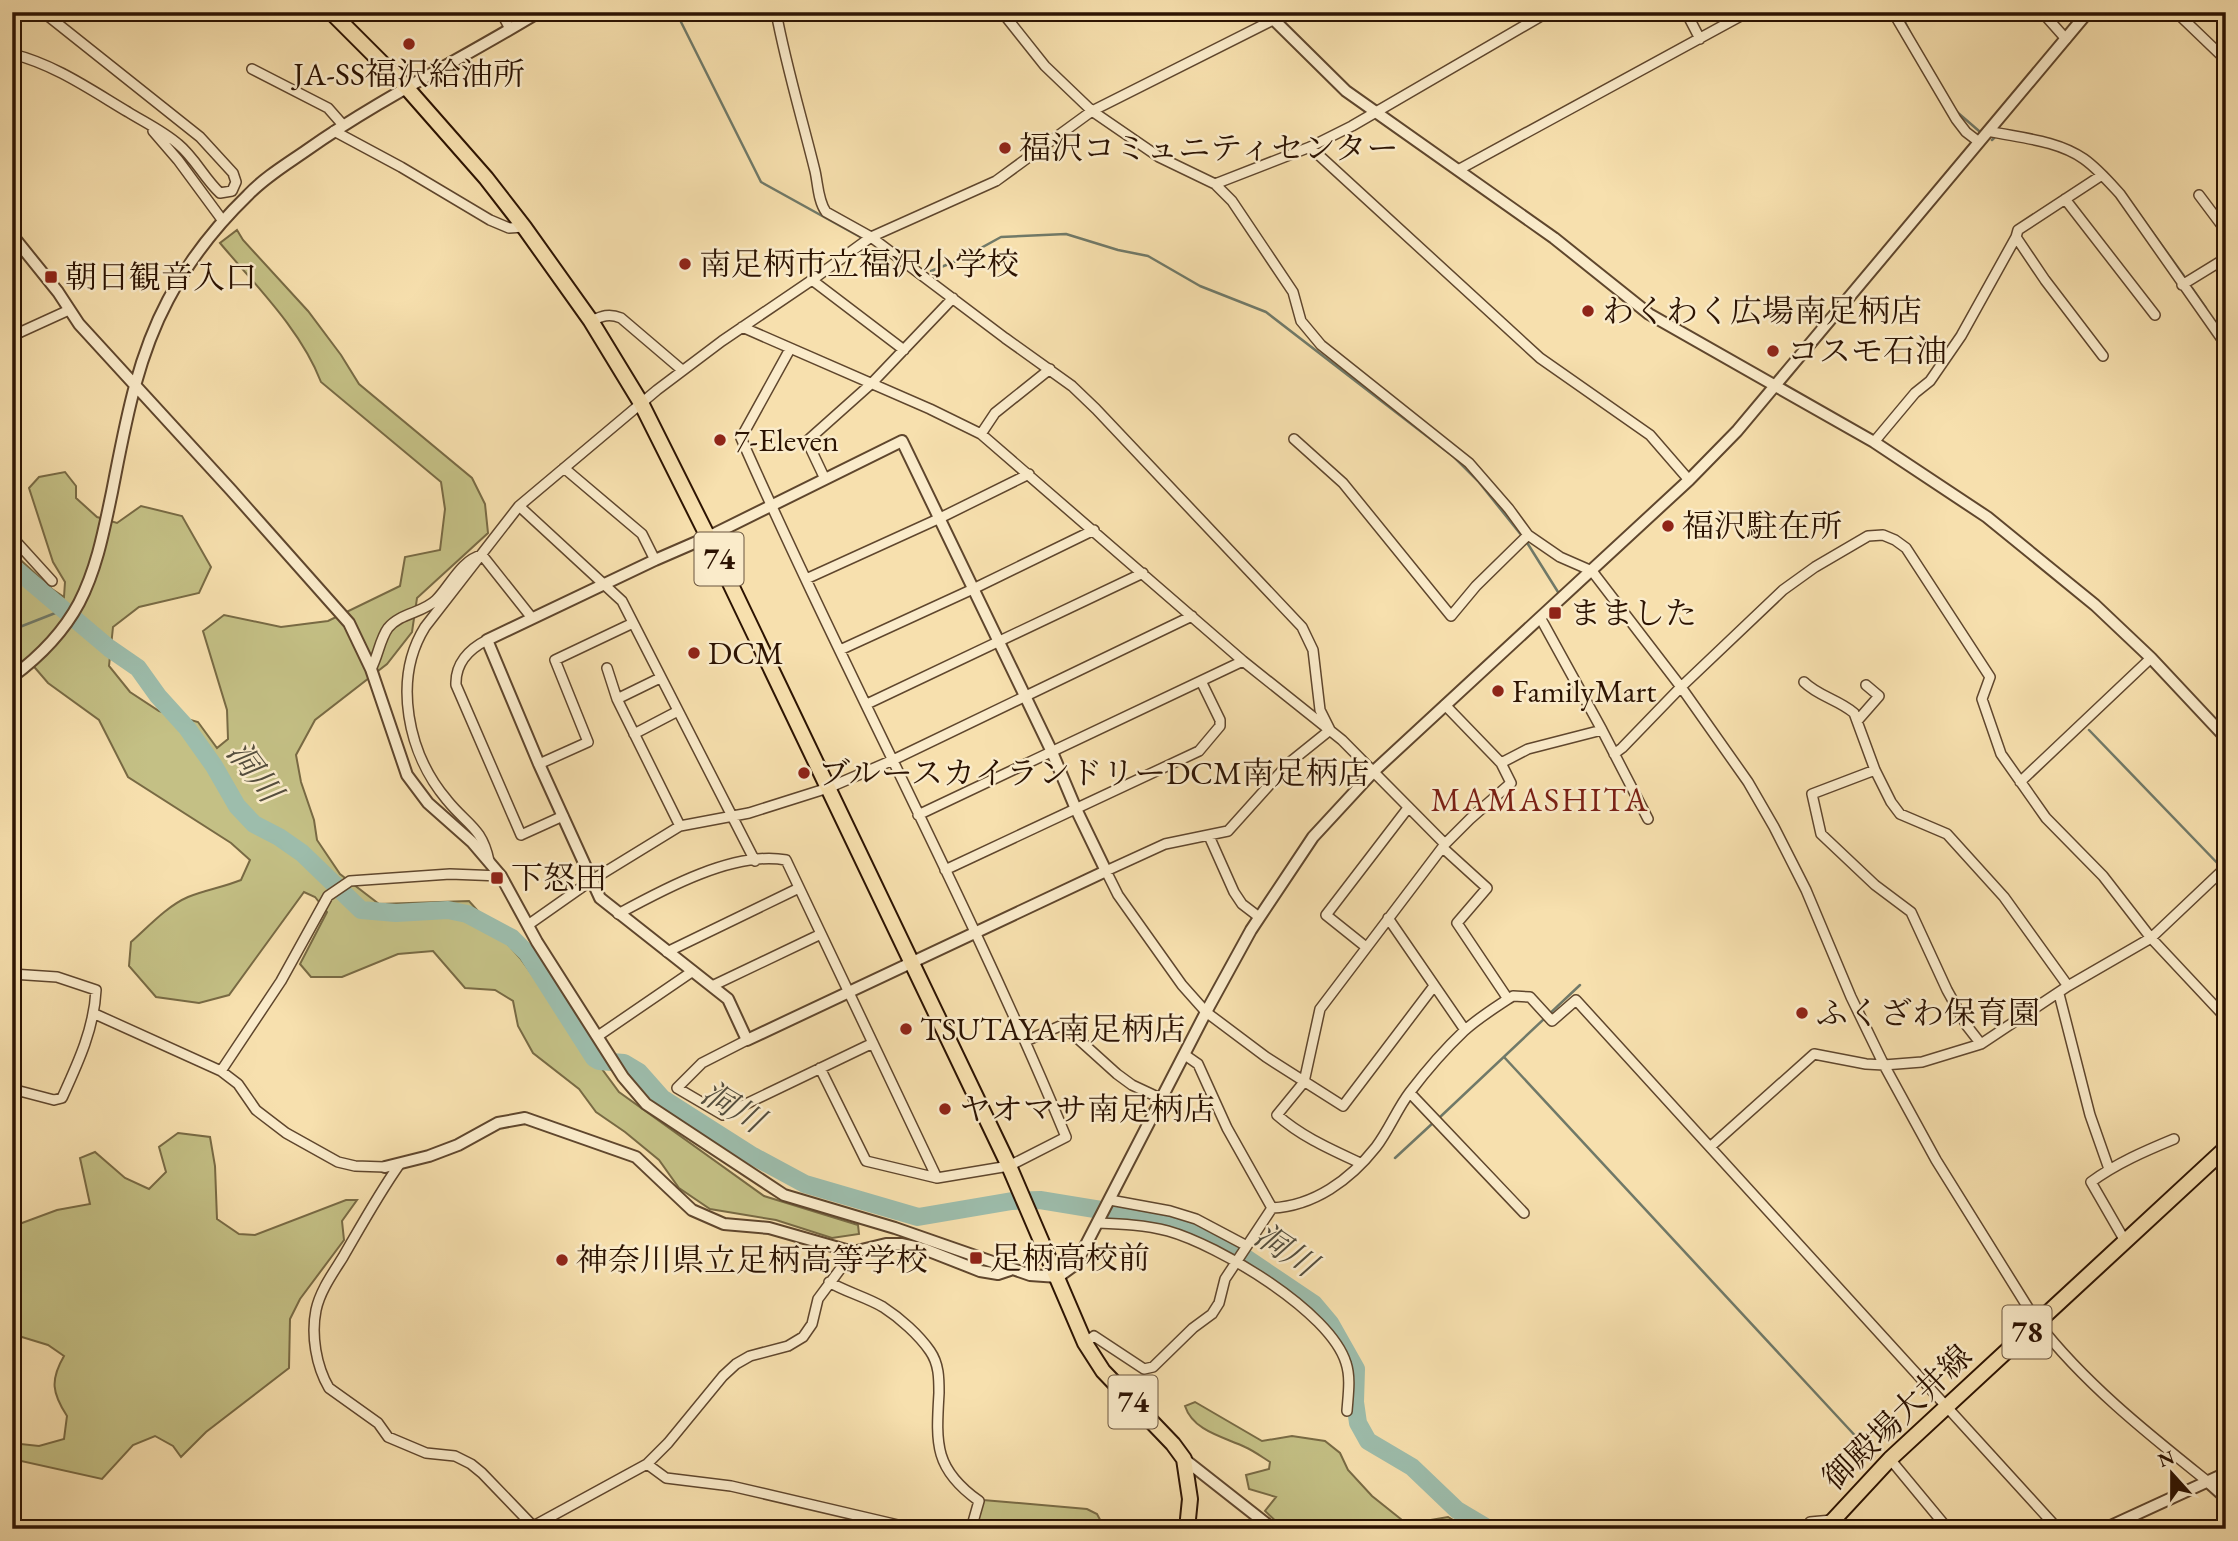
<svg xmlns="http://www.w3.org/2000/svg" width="2238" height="1541" font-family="'EB Garamond','Noto Serif JP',serif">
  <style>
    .green { fill: #c4c085; stroke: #786a44; stroke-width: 2 }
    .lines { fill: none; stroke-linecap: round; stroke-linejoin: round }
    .stream { stroke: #707968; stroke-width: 2.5 }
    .river { stroke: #9dbdac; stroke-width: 18 }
    .minor-casing { stroke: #5f462d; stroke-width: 12 }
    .tertiary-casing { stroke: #5f462d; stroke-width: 14 }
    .primary-casing { stroke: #2c1302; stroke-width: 18 }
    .minor { stroke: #faebca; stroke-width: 9 }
    .tertiary { stroke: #faebca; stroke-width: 10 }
    .primary { stroke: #f7e0ae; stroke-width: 14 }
    .poi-dot { fill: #8f2418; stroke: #faebca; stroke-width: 2.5 }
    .labels { text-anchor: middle; stroke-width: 5; stroke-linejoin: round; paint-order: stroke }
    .shield { fill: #faebca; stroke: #6a543e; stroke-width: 2 }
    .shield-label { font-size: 30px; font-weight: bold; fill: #2c1302 }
    .poi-label { font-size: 32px; fill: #2c1302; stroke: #faebca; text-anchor: start }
    .street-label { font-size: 32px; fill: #2c1302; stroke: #faebca }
    .water-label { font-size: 33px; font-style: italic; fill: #544e3e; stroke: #faebca }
    .neighbourhood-label { font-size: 33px; letter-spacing: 2px; fill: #7a1f14; stroke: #faebca }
  </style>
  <rect width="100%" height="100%" fill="#f7e0ae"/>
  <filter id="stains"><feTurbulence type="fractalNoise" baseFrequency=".00286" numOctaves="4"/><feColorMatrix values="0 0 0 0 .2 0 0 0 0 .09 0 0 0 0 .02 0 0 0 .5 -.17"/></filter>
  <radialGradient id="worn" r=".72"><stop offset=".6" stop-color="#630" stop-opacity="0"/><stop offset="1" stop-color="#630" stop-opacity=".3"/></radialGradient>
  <path class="green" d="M 237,230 L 243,240 L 308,311 L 341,355 L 359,384 L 472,478 L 485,504 L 488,533 L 417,598 L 412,632 L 387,664 L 315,720 L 296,755 L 301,782 L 314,820 L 317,840 L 340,874 L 379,904 L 469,901 L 520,958 L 619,1092 L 764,1196 L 858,1225 L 859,1234 L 832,1238 L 776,1220 L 710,1209 L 679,1188 L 659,1160 L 625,1132 L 596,1112 L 579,1089 L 533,1053 L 518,1026 L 513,1001 L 495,990 L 465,988 L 433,951 L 398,954 L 342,977 L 311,977 L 300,964 L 327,912 L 315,897 L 304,892 L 229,995 L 199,1003 L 156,997 L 129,966 L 131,942 C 148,927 167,906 188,897 C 205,890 224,887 241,880 L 250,860 L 231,843 L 128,777 L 99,720 L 48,683 L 30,662 L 12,667 L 12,552 L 52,589 L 64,597 L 65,582 L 53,562 L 29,488 L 39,477 L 65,472 L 76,486 L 76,498 L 97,517 L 117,523 L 141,506 L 182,516 L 211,567 L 199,593 L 139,607 L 113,627 L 109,666 L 130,692 L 159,711 L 198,722 L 217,748 L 228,739 L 227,710 L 203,631 L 224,615 L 281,627 L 328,621 L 400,586 L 405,557 L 440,550 L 445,509 L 441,482 L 321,382 C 301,330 256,286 220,243 Z
    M 178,1133 L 210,1137 L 215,1166 L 217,1219 L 239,1234 L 255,1235 L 346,1200 L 357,1200 L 342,1221 L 344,1240 L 300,1299 L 290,1319 L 289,1368 L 206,1432 L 181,1457 L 173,1446 L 155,1436 L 133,1445 L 102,1479 L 12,1459 L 12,1443 L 39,1446 L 64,1439 L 67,1416 C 52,1393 50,1380 64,1356 L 48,1345 L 12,1334 L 12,1224 L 22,1223 L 57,1210 L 90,1204 L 80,1158 L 95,1152 L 125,1178 L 149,1189 L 166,1172 L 159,1147 Z
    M 1195,1402 L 1262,1441 L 1292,1436 L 1325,1441 L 1340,1453 L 1348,1470 L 1372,1496 L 1407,1524 L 1448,1517 L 1468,1529 L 1284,1529 L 1265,1511 L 1276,1497 L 1249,1489 L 1246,1475 L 1269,1469 L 1270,1462 C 1262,1457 1254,1451 1245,1447 C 1224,1437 1193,1431 1185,1406 Z
    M 983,1500 L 1087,1509 L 1097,1514 L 1105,1529 L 975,1529 Z"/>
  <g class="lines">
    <path class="stream" d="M 676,12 L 761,182 L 862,238
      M 1900,12 L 1911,34
      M 1957,112 L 1979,131
      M 1992,140 L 1995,137
      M 2106,172 L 2113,180
      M 2135,208 L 2184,276
      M 931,271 L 959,260 L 1001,237 L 1066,234 L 1118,250 L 1148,256 L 1200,286 L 1266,312 L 1454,457 L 1478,481 L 1522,536
      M 2192,288 L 2206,308
      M 1526,541 L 1558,592
      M 12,630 L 63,610
      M 2089,730 L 2223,869
      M 1504,1057 L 1874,1456
      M 1439,1118 L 1580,985
      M 1395,1158 L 1434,1122"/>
    <path class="river" d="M 12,566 L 109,648 L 138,668 L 158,696 L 187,728 L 214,766 L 237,806 L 254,824 L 279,837 L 302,853 L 361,910 L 396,913 L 448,910 L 467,914 L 512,938 L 527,953 L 594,1058 L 599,1061 L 624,1063 L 639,1072 L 662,1098 L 753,1156 L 805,1184 L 918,1217 L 1012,1201 L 1040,1200 L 1168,1221 L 1228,1246 L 1314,1304 L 1330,1323 L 1356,1369 L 1355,1402 L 1358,1423 L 1368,1441 L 1412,1467 L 1457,1510 L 1489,1529"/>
    <defs>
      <path id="minor" d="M 501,12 L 510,29
        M 776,12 C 786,66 802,118 815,171 C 818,184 818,201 826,212 L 871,237 L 1005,338 L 1072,386 L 1096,409 L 1302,627 L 1313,650 L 1320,710 L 1330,730 L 1289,763 L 1228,831 L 1165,844 L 1106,871 L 1118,895 L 1182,985 L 1206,1012 L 1266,1057 L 1343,1106 L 1434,986
        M 1002,12 L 1045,66 L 1092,111 L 1159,157 L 1215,184 L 1232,201 L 1293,292 L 1301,321 L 1321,345 L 1469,463 L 1509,509 L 1528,535 L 1560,557 L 1592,571 L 1681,687 L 1748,782 L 1774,827 L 1806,890 L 1851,997 L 1884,1065 L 1936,1160 L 2037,1322 C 2084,1383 2147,1433 2207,1481
        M 1686,12 L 1700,39
        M 1893,12 L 1956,119 L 1966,132 L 1979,142
        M 2042,12 L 2066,39
        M 2176,12 L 2226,60
        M 12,54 C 54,64 91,90 128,112 C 144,122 163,131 178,144 C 195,158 204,178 220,193 L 232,191 L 236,182 L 233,173 L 200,137 L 43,12
        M 252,69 L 328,108 L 343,125
        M 153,131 L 178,160 L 223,221
        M 334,131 L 401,167 L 490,220 L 509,228 L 524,227
        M 1988,131 C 2020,138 2057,140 2084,159 C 2098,169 2109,182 2120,194 L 2226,345
        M 1310,147 L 1540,358 L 1650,435 L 1689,480
        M 1458,170 L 1748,12
        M 1215,184 L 1310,147 L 1352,126 L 1548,12
        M 2199,195 L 2226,231
        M 2065,199 L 2155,315
        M 2016,237 L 2045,280 L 2103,356
        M 812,280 L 904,350
        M 2182,285 L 2226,258
        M 591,321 C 602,316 609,313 621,318 L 682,370
        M 742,327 L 930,409 L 981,434 L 1243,661 L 1342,740 L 1445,844
        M 12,336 L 69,310
        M 790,349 L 741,438 C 845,674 968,900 1066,1137 L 1009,1166 L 937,1178 L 866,1161 L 820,1068
        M 981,434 L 995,413 L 1050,369
        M 1294,439 L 1343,483 L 1451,616 L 1476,586 L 1528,535
        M 1874,442 L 1915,393 L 1930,381 L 1961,336 L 2016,237 L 2018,230 L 2102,175
        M 564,468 L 642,534 L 655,560
        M 825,479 L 807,441 L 872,383 L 953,298
        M 519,506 L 622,601 L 755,861
        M 12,537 L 52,581
        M 806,579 L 938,519 L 1029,474
        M 1541,619 L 1602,730 L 1648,819
        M 487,640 C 469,649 455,664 456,685 L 521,835 L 563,816
        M 840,650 L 973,589 L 1094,530
        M 607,668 L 617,699 L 680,826
        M 371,669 C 378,656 380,639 388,628 C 400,613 423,613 436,600 C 450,586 461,560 482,555 L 532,618
        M 1804,682 C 1818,696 1839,700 1854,713 L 1875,770 L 1891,802 L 1900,814 L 1947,834 L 2004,897 L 2068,986
        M 617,699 L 660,678
        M 867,704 L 1143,573
        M 1858,720 L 1879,696 L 1866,685
        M 634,734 L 678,711
        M 1614,754 L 1622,748 L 1681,687 L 1783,590 L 1815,567 L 1868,536 L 1883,535 L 1895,540 L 1906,548 L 1990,677 L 1982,699 L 2001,754 L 2046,818 L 2103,876 L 2151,938 L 2226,1018
        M 1501,763 L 1528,749 L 1602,730
        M 539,764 L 588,742 L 555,660 L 633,623
        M 1875,770 L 1812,794 L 1821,834 L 1875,885 L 1911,912 L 1947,990 L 1967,1026 L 1981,1044
        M 2020,782 L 2151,658
        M 918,815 L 1243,661
        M 1209,836 L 1234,892 L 1242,904 L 1259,917
        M 489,861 C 482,827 467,825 447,800 C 408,754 392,680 425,627 L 519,506 L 657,390 L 722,341 L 812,280 L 871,237 L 996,181 L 1092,111 L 1273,20 L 1285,12
        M 945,870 L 1199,751 L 1220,726 L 1220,720 L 1201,681
        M 618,914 C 662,890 735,850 786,860 L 937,1178
        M 1388,918 L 1465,1030
        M 528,925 L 592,880 L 680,826 L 749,813 L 828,788 L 893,760 L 1192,616
        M 1366,947 L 1326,915 L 1408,808
        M 667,952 L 799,888
        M 12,974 L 57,977 L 96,990 C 94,1029 78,1063 62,1098 L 54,1100 L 12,1089
        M 712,986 L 821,934
        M 2059,994 L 2090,1115 L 2109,1169
        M 1508,999 L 1513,996 L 1530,997 L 1552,1021 L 1576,1000 L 2058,1529
        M 95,1014 L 221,1071 L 238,1084 L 256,1110 L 286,1133 L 338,1162 L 355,1166 L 385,1167
        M 598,1036 L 693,971
        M 747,1040 L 702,1063 L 677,1088 L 723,1115 L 873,1043
        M 1026,1041 L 1060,1026 L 1066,1028 L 1117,1074 L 1132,1085 L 1162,1099
        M 1185,1055 L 1198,1064 L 1227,1128 L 1272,1208
        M 221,1071 L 281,981 L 328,896 L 350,881 L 450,874 L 501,876
        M 1410,1093 L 1524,1213
        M 1710,1147 L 1814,1054 L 1866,1064 L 1884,1065 L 1922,1062 L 1981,1044 L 2068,986 L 2151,938 L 2226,867
        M 1360,1163 C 1330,1149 1302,1137 1277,1115 L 1304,1082 L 1320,1009 L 1445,844 L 1470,819 L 1511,783 L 1501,763 L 1445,705
        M 399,1165 C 378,1195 361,1226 343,1257 C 333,1273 320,1291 316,1310 C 311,1335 316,1366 329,1388 L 378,1423 L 388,1437 L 426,1453 L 455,1456 L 471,1464 L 482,1473 L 533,1526
        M 1110,1200 L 1170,1211 L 1196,1219 L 1247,1246
        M 1272,1208 C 1314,1206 1350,1180 1376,1147 C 1389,1130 1397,1109 1410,1092 C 1426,1071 1445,1049 1464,1031 C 1477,1019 1493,1009 1508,999 L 1457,923 L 1487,888 L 1443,848
        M 1098,1223 C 1122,1224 1145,1225 1168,1231 C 1218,1245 1330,1311 1346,1363 C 1351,1378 1348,1396 1347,1411
        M 2125,1241 L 2091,1182 C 2117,1163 2145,1151 2174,1139
        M 829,1282 C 846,1292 866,1297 883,1307 C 900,1318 919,1335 930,1351 C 939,1364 939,1378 939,1393 C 936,1444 934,1469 979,1501 L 971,1529
        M 1085,1343 L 1094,1336 L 1144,1369 L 1153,1367 L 1193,1328 L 1212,1314 L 1219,1303 L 1225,1279 L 1272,1208
        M 1890,1459 L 1948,1529
        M 647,1464 L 666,1478 L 731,1486 L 915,1529
        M 1810,1522 L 1832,1520
        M 528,1529 L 647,1464 L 668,1443 L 723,1376 L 736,1364 L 750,1356 L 788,1346 L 803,1337 L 812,1324 L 818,1299 L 853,1252"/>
      <path id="tertiary" d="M 1266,12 L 1346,91 L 1554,238 L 1649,314 L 1874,442 L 1987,517 L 2095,605 L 2151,658 L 2226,738
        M 12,235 L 58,292 L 79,324 L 231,490 L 349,623 L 371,669 L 407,775 L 428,803 L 472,842 L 501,876 L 537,942 L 623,1077 L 646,1104 L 784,1195 L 895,1228 L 1030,1275 L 1058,1277 L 1076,1264 L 1206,1012 L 1251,930 L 1313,837 L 1374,771 L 1689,480 L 1737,431 L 2088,12
        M 902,441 L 1052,752 L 1076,809 L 1106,871 L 747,1040 L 728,999 L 600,898 L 539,764 L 487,640 L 655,560 L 708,537 Z
        M 12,677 C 39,657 63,633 79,603 C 97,568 104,530 112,492 C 125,426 136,360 168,300 C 188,262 217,225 248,195 C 265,177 287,164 307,150 C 381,98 462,59 539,12
        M 385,1167 L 429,1156 L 458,1145 L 498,1123 L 525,1118 L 636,1157 L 692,1210 L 724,1224 L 769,1228 L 853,1252 L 886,1244 L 901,1244 L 924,1249 L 980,1271 L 998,1274 L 1010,1270
        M 1184,1459 L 1273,1529
        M 2207,1481 L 2226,1498
        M 2104,1529 L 2226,1473"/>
      <path id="primary" d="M 331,12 L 406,87 L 486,178 L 524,227 L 591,321 L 641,403 L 708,537 L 1009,1166 L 1085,1343 L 1103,1371 L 1173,1444 L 1184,1459 L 1190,1499 L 1187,1529
        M 1825,1529 L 1890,1459 L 2226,1148"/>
    </defs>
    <use href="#minor" class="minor-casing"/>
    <use href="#tertiary" class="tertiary-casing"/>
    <use href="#primary" class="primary-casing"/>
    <use href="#minor" class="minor"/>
    <use href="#tertiary" class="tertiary"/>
    <use href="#primary" class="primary"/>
  </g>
  <g class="poi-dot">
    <circle cx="409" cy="44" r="7"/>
    <circle cx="1005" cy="148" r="7"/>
    <circle cx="685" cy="264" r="7"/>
    <rect x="44" y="270" width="14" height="14" rx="3.5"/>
    <circle cx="1588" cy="311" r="7"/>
    <circle cx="1773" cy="351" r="7"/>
    <circle cx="720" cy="440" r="7"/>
    <circle cx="1668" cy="526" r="7"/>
    <rect x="1548" y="606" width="14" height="14" rx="3.5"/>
    <circle cx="694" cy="653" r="7"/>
    <circle cx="1498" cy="691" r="7"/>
    <circle cx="804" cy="773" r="7"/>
    <rect x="490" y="871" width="14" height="14" rx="3.5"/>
    <circle cx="1802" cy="1013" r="7"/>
    <circle cx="906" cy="1029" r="7"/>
    <circle cx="945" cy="1109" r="7"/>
    <rect x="969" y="1251" width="14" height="14" rx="3.5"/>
    <circle cx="562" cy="1260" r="7"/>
  </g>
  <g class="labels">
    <g class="shield">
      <rect x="694.5" y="532.5" width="49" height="53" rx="5"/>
      <rect x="2002.5" y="1305.5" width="49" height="53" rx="5"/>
      <rect x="1108.5" y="1375.5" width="49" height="53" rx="5"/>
    </g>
    <g class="shield-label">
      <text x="719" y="569">74</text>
      <text x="2027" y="1342">78</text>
      <text x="1133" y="1412">74</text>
    </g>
    <g class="poi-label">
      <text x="409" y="85" text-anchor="middle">JA-SS福沢給油所</text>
      <text x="1019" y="159">福沢コミュニティセンター</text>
      <text x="699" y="275">南足柄市立福沢小学校</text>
      <text x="65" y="288">朝日観音入口</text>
      <text x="1602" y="322">わくわく広場南足柄店</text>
      <text x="1787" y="362">コスモ石油</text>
      <text x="734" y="451">7-Eleven</text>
      <text x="1682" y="537">福沢駐在所</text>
      <text x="1569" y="624">まました</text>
      <text x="708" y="664">DCM</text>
      <text x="1512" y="702">FamilyMart</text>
      <text x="818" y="784">ブルースカイランドリーDCM南足柄店</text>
      <text x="511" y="889">下怒田</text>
      <text x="1816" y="1024">ふくざわ保育園</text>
      <text x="920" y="1040">TSUTAYA南足柄店</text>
      <text x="959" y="1120">ヤオマサ南足柄店</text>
      <text x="990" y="1269">足柄高校前</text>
      <text x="576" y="1271">神奈川県立足柄高等学校</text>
    </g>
    <g class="street-label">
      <text transform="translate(1897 1417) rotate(-44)" y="11">御殿場大井線</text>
    </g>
    <g class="water-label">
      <text transform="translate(255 771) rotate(53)" y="12">洞川</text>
      <text transform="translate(733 1106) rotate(31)" y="12">洞川</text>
      <text transform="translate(1286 1249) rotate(34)" y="12">洞川</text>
    </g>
    <g class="neighbourhood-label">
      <text x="1540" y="811">MAMASHITA</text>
    </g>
  </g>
  <rect width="2238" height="1541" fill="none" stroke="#f7e0ae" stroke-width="42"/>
  <rect x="14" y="14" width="2210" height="1513" fill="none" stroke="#2c1302" stroke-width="3.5"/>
  <rect x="21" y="21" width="2196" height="1499" fill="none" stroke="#2c1302" stroke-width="2"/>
  <g transform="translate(2172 1474) rotate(339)" stroke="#faebca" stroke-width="5" paint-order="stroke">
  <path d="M0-5L12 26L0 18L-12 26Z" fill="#2c1302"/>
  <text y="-10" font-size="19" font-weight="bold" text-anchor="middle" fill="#2c1302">N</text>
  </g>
  <rect width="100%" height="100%" filter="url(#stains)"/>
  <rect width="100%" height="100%" fill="url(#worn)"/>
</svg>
